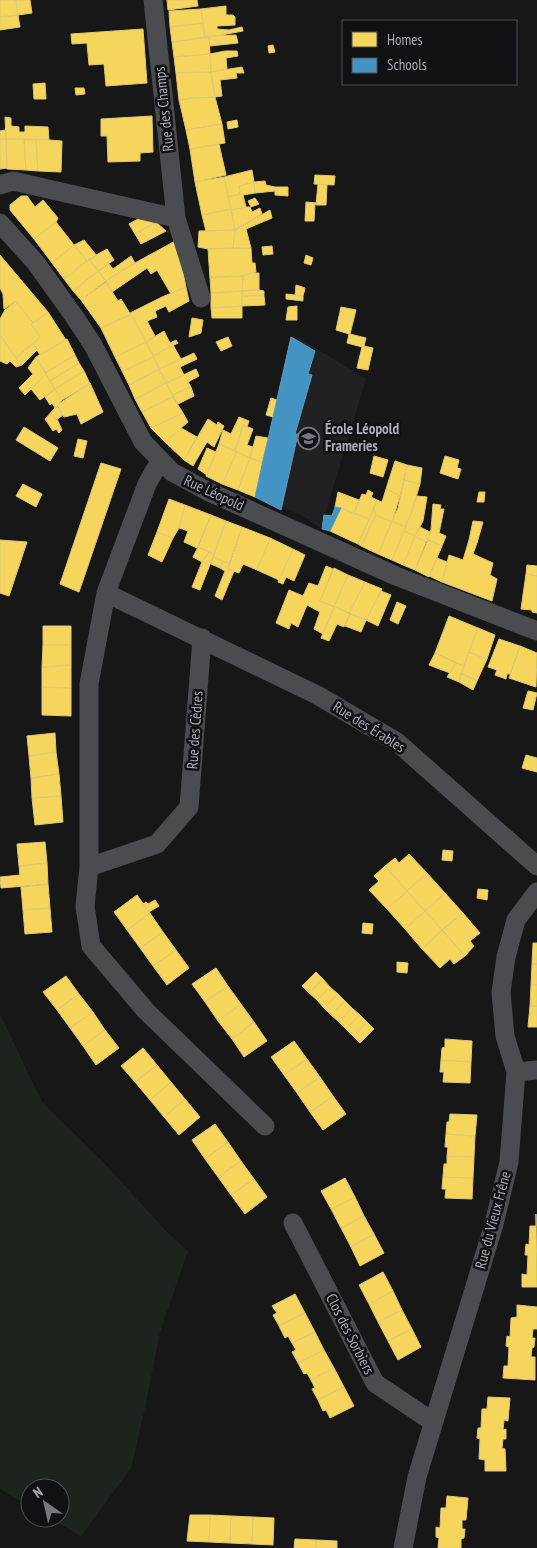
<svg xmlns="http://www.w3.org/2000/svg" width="537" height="1548" font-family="'PT Sans Narrow',sans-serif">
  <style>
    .built { fill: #212123 }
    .green { fill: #1d241e }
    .homes { fill: #f6d55c; stroke: #dfc978 }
    .schools { fill: #4393c3; stroke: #619bc0 }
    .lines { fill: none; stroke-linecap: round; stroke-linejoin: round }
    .street { stroke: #4b4c50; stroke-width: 19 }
    .labels { text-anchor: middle; stroke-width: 5; stroke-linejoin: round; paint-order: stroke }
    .street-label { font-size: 15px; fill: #a8adb8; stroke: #111113 }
    .poi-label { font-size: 15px; font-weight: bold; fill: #a8adb8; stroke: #111113; text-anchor: start }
  </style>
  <rect width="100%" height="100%" fill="#171717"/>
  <path class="built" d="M 294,335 L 366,379 L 321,528 L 303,516 L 258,496 Z"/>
  <path class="green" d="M 0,1014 L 42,1102 L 104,1163 L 166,1231 L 188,1251 L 160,1332 L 145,1408 L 131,1468 L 81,1536 L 50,1518 L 60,1518 L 60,1488 L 30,1488 L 30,1507 L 0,1489 Z"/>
  <path class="homes" d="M 0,0 L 16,0 L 18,15 L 0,17 Z
    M 16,0 L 30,0 L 32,13 L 18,15 Z
    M 167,0 L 197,0 L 198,6 L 168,10 Z
    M 226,6 L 226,15 L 233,15 L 235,17 L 235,25 L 217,26 L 217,29 L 229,30 L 242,27 L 243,31 L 205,38 L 201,9 Z
    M 201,9 L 203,23 L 170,27 L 169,11 Z
    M 18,15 L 20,27 L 0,30 L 0,17 Z
    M 203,23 L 205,38 L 172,42 L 170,27 Z
    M 143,29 L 147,83 L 106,86 L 104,64 L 89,65 L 87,43 L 72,44 L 71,34 Z
    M 236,35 L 238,43 L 210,46 L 209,36 Z
    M 209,36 L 210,54 L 174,57 L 172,42 Z
    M 273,45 L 275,52 L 269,53 L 268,46 Z
    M 225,51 L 237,51 L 238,56 L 226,58 L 227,69 L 211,72 L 210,54 Z
    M 210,54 L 211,72 L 176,73 L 174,57 Z
    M 242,67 L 244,73 L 236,73 L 237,78 L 220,80 L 222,96 L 215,97 L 211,72 Z
    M 211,72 L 215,97 L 192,98 L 179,100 L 176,73 Z
    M 45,83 L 46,99 L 34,99 L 33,84 Z
    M 75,88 L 84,88 L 85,94 L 76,95 Z
    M 215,97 L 222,124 L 186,130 L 179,100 L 192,98 Z
    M 152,116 L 153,152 L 140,153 L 140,161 L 108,162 L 107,136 L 101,136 L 101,119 Z
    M 5,117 L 11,118 L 11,126 L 19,127 L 19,132 L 25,132 L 25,126 L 48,127 L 49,140 L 6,139 Z
    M 237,120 L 238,127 L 228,129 L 227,122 Z
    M 222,124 L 225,143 L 190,149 L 186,130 Z
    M 5,130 L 6,139 L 0,139 L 0,131 Z
    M 0,139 L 6,139 L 7,168 L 0,169 Z
    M 6,139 L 24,139 L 26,170 L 7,169 Z
    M 24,139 L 36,139 L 38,171 L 26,170 Z
    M 36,139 L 62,141 L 61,172 L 38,171 Z
    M 219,144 L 226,175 L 195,182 L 190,149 Z
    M 252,170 L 254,182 L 239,186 L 240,194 L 228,197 L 224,177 Z
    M 315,175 L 335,176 L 334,185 L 314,184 Z
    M 224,177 L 231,209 L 202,215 L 195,182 Z
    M 265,181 L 266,185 L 275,187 L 275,191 L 255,193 L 254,182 Z
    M 254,182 L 255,193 L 243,195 L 246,207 L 231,210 L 228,197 L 240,194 L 239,186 Z
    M 318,184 L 327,185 L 326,205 L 316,205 Z
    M 275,187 L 288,187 L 288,196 L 275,195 Z
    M 21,196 L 27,196 L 35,207 L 43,200 L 58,218 L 56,222 L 34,239 L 10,210 L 10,205 Z
    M 255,198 L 259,204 L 251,207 L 248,201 Z
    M 306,202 L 317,203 L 315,204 L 314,221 L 305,221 Z
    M 246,207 L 250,207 L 252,212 L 260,208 L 262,214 L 235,230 L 231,210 Z
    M 231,209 L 235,230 L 206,231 L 202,215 Z
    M 270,210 L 272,218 L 246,229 L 251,248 L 233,248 L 235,230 Z
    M 147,214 L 156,222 L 135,234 L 129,224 Z
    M 56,222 L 74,245 L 52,263 L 34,239 Z
    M 156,222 L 166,231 L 141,244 L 135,234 Z
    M 235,230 L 233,248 L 208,249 L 198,247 L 199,231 Z
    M 84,240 L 97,256 L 87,261 L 74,245 Z
    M 177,240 L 186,287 L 171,294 L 157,270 L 151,274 L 147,268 L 112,292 L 106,281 L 124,269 Z
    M 74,245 L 87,261 L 64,279 L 52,263 Z
    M 272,246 L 273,254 L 263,255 L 262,247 Z
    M 251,248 L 252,263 L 255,263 L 256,272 L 243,276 L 210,278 L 208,249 Z
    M 107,249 L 114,260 L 98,271 L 89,259 Z
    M 0,255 L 48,312 L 33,323 L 16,301 L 4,309 L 3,294 L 0,288 Z
    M 306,255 L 313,258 L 311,265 L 304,263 Z
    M 131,256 L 135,263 L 106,281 L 98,271 L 109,264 L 113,269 Z
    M 89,259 L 98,271 L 73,291 L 64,279 Z
    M 98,271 L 106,281 L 81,300 L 73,291 Z
    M 251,273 L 259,273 L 259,290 L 242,291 L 243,276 Z
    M 243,276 L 242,291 L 211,293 L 210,277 Z
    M 106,282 L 118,301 L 121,299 L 131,315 L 101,328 L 81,300 Z
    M 296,285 L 305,288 L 303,296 L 295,296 Z
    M 186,287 L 189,301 L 169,312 L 166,306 L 155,311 L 157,317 L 147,321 L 155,336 L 146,342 L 130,313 L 162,297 Z
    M 259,290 L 264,291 L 264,296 L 242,296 L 242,291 L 244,291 Z
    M 242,291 L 242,306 L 211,308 L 211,293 Z
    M 286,294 L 303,296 L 303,301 L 286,299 Z
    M 242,296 L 264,296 L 265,305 L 242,306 Z
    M 16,301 L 33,323 L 31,324 L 40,337 L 16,358 L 0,335 L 0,319 L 5,310 Z
    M 242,306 L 242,318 L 212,318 L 211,308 Z
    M 297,306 L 297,320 L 286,320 L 288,307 Z
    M 341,307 L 356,310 L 350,334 L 366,338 L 364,346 L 373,348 L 368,370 L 357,368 L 362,347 L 347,343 L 349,334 L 336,330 Z
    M 48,312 L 66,340 L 40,355 L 33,343 L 40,337 L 31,324 Z
    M 131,314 L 146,342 L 115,357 L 101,328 Z
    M 192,318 L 203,320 L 201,333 L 189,337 Z
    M 164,331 L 170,343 L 176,340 L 178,343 L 153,356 L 146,342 Z
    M 0,335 L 16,358 L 22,365 L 16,367 L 10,361 L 7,364 L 0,361 Z
    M 228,337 L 232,346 L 221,351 L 216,342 Z
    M 67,339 L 75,355 L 45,373 L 36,357 Z
    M 146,342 L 154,357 L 122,371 L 115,357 Z
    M 33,343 L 37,350 L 22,365 L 16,358 Z
    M 173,345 L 181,359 L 159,369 L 153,356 Z
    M 194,353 L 197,359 L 180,367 L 184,375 L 166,383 L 159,369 Z
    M 75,355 L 79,363 L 50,381 L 45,373 Z
    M 36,357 L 46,374 L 25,395 L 19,388 L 33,374 L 28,368 Z
    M 154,357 L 159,369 L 129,385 L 122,371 Z
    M 79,363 L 84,371 L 55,389 L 50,381 Z
    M 159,369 L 166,383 L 135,399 L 129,385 Z
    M 196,369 L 199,376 L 188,382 L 191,387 L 172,395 L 166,383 Z
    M 84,371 L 90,384 L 62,400 L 55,389 Z
    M 46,374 L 55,389 L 40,400 L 31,389 Z
    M 90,383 L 103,412 L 81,424 L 77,414 L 64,417 L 57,405 Z
    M 166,383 L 173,397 L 142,412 L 135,399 Z
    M 191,387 L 194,396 L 178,404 L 172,395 Z
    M 55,389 L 62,400 L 51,413 L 56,420 L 57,419 L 62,430 L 59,433 L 56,429 L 53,431 L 45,419 L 55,408 L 52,403 L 50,405 L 45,397 Z
    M 173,397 L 183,413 L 151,428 L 142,412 Z
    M 271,398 L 277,400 L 273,417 L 266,415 Z
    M 58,406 L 63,415 L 56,420 L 51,413 Z
    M 183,413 L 188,422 L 165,442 L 151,428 Z
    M 239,417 L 249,421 L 247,427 L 243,425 L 235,451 L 219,444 L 223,430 L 231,434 Z
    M 208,419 L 217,425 L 218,422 L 224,426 L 214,447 L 207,442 L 193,466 L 184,460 Z
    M 243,425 L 253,429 L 247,445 L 253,447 L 250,458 L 235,451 Z
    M 24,427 L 58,448 L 50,461 L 16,440 Z
    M 181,428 L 197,437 L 184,460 L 165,442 Z
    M 256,436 L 268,438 L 262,462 L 250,458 Z
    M 78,439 L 87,441 L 83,458 L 74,456 Z
    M 219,444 L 237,452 L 222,484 L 206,476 Z
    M 207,448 L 216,452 L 207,475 L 198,469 Z
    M 237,452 L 250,458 L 238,490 L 222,484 Z
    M 374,456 L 388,460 L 383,477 L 370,473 Z
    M 445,456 L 459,460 L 457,468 L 461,469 L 458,479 L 440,473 Z
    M 250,458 L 262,462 L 255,497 L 238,490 Z
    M 395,461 L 407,465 L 400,496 L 386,489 Z
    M 101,463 L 121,469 L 79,592 L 60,584 Z
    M 407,465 L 422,468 L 420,484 L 404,480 Z
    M 404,480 L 420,484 L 411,514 L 405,527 L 392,521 L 398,508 Z
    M 23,484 L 42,494 L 36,507 L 16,496 Z
    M 386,489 L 400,496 L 392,522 L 376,515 L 374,508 L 377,500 L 382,502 Z
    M 368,490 L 373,493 L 371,497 L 377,500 L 369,519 L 354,513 L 362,494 L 366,495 Z
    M 338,492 L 359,500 L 354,513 L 335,507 Z
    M 479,492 L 485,492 L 484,502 L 477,502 Z
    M 417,496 L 427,497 L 423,521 L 415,536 L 404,531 Z
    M 169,499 L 185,505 L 179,528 L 173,538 L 157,532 Z
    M 433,504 L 441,505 L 440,509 L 444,509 L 439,533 L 446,536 L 442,546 L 428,540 L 426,542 L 431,530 Z
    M 185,505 L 211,515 L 197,548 L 184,542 L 188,531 L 179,528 Z
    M 341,508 L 369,519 L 358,544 L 330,531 Z
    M 374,508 L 376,515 L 361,546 L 358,544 Z
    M 211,515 L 226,521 L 214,554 L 198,547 Z
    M 376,515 L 392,522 L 378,554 L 361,546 Z
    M 226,521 L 242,527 L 229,564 L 213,557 Z
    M 392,521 L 406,527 L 392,560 L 378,554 Z
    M 473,521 L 483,522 L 477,543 L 469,540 Z
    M 242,527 L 270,538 L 257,570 L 243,564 L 239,573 L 228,569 Z
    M 420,527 L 430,532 L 426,542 L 415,536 Z
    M 404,531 L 415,536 L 403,565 L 392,560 Z
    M 157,532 L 173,538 L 162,562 L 148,555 Z
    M 415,536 L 426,542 L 415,570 L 403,565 Z
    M 270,538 L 293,549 L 279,580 L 257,570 Z
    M 0,540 L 27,542 L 9,596 L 0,593 Z
    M 428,540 L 442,546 L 429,577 L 415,570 Z
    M 469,540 L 477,543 L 473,554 L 493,563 L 490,575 L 497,579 L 492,601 L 442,582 L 449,555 L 463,560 Z
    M 198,547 L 209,552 L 202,562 L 193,557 Z
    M 293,549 L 305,555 L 294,581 L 286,577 L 283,584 L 278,582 Z
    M 209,552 L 214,554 L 213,557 L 200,590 L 192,587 L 202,562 Z
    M 213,557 L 223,561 L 220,568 L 211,564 Z
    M 437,558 L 447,562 L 442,582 L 429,576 Z
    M 223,561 L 229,564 L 228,569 L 234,571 L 222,600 L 215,596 L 225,571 L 220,568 Z
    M 527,565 L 537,566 L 537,576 L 526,574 Z
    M 326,566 L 333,569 L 320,601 L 335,607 L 323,634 L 314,629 L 320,612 L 307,605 L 298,627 L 291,623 L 289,629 L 276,623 L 289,590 L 303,596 L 309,583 L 318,586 Z
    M 334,568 L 348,575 L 334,607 L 320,601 Z
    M 526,574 L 537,576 L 537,613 L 532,612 L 532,610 L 521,609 Z
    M 348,575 L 365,582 L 349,613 L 334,606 Z
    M 365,582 L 382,589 L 366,620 L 349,613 Z
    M 381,591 L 391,595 L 378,626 L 366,620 Z
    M 397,602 L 406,606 L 398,624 L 390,620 Z
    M 334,606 L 350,614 L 344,627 L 337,624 L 329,641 L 321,638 Z
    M 350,614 L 366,620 L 361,632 L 345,626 Z
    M 449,616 L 478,628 L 464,666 L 435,653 Z
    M 43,626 L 71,626 L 71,645 L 43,645 Z
    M 478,628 L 495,635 L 487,659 L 469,652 Z
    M 499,639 L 520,646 L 510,674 L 507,674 L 506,679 L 495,675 L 497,670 L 488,667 Z
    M 43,645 L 71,645 L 71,665 L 42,667 Z
    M 520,646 L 537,653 L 536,687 L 509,678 Z
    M 469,652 L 487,659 L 477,681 L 461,673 Z
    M 435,653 L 456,663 L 450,673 L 429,665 Z
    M 456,663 L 464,666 L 459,682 L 447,677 Z
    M 71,665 L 71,688 L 42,687 L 42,667 Z
    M 461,673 L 477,681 L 473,690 L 459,682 Z
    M 42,687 L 71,688 L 71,716 L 42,715 Z
    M 528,691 L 537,693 L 533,710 L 523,708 Z
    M 55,733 L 56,752 L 29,756 L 27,736 Z
    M 56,752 L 59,774 L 31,778 L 29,756 Z
    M 526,755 L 537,758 L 537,772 L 522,768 Z
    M 59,774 L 61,796 L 32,798 L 31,778 Z
    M 61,796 L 63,822 L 35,825 L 32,798 Z
    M 45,842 L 47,863 L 19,866 L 17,844 Z
    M 443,850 L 453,851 L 452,861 L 442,860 Z
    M 409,854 L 427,873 L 407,891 L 385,866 L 395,858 L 399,863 Z
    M 47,863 L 48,884 L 1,888 L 0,877 L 20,875 L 19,866 Z
    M 385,866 L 407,891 L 387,909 L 369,890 L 379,881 L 374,876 Z
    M 427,873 L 445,893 L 425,911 L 407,891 Z
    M 48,884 L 50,908 L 23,910 L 21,887 Z
    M 478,889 L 488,890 L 487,900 L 477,898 Z
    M 407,891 L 425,911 L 405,929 L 387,909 Z
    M 445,893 L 463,913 L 442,930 L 425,911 Z
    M 137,895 L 150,913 L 127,930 L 114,912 Z
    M 155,900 L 159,906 L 149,912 L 143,904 L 146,902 L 148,904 Z
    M 50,908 L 52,932 L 25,934 L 23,910 Z
    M 425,911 L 442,930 L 422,949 L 405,929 Z
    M 150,913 L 163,932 L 140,948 L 127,930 Z
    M 463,913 L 480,933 L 470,941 L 474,946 L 465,956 L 442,930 Z
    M 363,923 L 373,924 L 372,934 L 362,933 Z
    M 442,930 L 465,956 L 454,964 L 450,959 L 440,968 L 422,949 Z
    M 163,932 L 176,950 L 153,966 L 140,948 Z
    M 533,943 L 537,943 L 537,964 L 532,964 Z
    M 176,950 L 189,968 L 167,985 L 153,966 Z
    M 397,962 L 408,963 L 407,973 L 397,972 Z
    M 532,964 L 537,964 L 537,985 L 531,985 Z
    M 216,968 L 228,986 L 205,1002 L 192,984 Z
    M 316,972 L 323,979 L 309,993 L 302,986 Z
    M 66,976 L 79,994 L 57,1010 L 43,992 Z
    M 323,979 L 330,987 L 317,1000 L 309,993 Z
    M 531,985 L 537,985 L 537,1006 L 530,1006 Z
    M 228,986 L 241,1004 L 218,1021 L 205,1002 Z
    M 330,987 L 338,994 L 324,1008 L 317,1000 Z
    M 79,994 L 93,1012 L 70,1028 L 57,1010 Z
    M 338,994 L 345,1001 L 331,1015 L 324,1008 Z
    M 345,1001 L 352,1008 L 339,1022 L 331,1015 Z
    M 241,1004 L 254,1022 L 232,1039 L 218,1021 Z
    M 530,1006 L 537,1006 L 537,1027 L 528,1027 Z
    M 352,1008 L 360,1015 L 346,1029 L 339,1022 Z
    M 93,1012 L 105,1030 L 83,1046 L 70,1028 Z
    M 360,1015 L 367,1022 L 353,1036 L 346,1029 Z
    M 254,1022 L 267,1041 L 244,1057 L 232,1039 Z
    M 367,1022 L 374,1029 L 360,1043 L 353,1036 Z
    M 105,1030 L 119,1048 L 96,1065 L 83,1046 Z
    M 445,1039 L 472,1041 L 471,1062 L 441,1060 L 442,1048 L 445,1047 Z
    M 294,1041 L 307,1059 L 284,1075 L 271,1057 Z
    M 143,1048 L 157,1065 L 135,1082 L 121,1066 Z
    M 307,1059 L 320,1077 L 297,1093 L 284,1075 Z
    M 441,1060 L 471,1062 L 470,1083 L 443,1082 L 444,1072 L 440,1072 Z
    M 157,1065 L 171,1082 L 150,1100 L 135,1082 Z
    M 320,1077 L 333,1096 L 310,1112 L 297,1093 Z
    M 171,1082 L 185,1099 L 164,1117 L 150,1100 Z
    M 333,1096 L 346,1114 L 323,1130 L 310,1112 Z
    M 185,1099 L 200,1117 L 179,1135 L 164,1117 Z
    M 450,1114 L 477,1115 L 475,1136 L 446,1134 L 447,1122 L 449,1122 Z
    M 215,1124 L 228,1142 L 205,1159 L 192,1140 Z
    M 446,1134 L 475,1136 L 474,1157 L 447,1156 L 448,1147 L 445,1147 Z
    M 228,1142 L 241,1161 L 218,1177 L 205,1159 Z
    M 447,1156 L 474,1157 L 473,1178 L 443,1177 L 444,1164 L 447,1164 Z
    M 241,1161 L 254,1179 L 231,1195 L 218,1177 Z
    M 443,1177 L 473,1178 L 472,1199 L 445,1198 L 446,1189 L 442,1189 Z
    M 345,1178 L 355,1197 L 331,1209 L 321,1191 Z
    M 254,1179 L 267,1197 L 245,1214 L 231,1195 Z
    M 355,1197 L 364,1216 L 341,1228 L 331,1209 Z
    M 536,1214 L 537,1287 L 522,1287 L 522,1274 L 527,1275 L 528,1255 L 525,1255 L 526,1244 L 529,1245 L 530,1226 L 536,1226 Z
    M 364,1216 L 374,1234 L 351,1247 L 341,1228 Z
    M 374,1234 L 384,1253 L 360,1266 L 351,1247 Z
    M 383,1272 L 393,1291 L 369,1304 L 359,1285 Z
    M 393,1291 L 402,1310 L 378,1322 L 369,1304 Z
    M 295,1294 L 305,1313 L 279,1326 L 273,1315 L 277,1313 L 272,1306 Z
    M 517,1305 L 537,1307 L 537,1329 L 533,1329 L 532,1338 L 535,1338 L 534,1347 L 532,1348 L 531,1357 L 535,1357 L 535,1380 L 503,1378 L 504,1366 L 508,1366 L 509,1347 L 506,1346 L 507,1336 L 510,1337 L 511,1318 L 517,1317 Z
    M 402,1310 L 412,1329 L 388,1341 L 378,1322 Z
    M 305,1313 L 315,1332 L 292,1343 L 288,1336 L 285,1338 L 279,1326 Z
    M 412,1329 L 421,1347 L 398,1360 L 388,1341 Z
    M 315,1332 L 324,1350 L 298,1363 L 292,1352 L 296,1350 L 292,1343 Z
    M 324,1350 L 334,1368 L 311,1380 L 307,1373 L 304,1374 L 298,1363 Z
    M 334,1368 L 344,1387 L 318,1400 L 312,1389 L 315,1388 L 311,1380 Z
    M 344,1387 L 354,1406 L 330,1418 L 326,1410 L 323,1411 L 318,1400 Z
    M 488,1397 L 510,1398 L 508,1421 L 504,1420 L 503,1430 L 506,1429 L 506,1439 L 503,1439 L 502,1448 L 505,1449 L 506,1471 L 485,1471 L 485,1460 L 479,1459 L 480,1439 L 477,1438 L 478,1428 L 481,1428 L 482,1409 L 487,1409 Z
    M 447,1496 L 468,1498 L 466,1520 L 462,1520 L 462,1529 L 465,1529 L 464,1538 L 461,1539 L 461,1548 L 438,1548 L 439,1538 L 436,1537 L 436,1527 L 440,1528 L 441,1508 L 446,1508 Z
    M 190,1515 L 210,1515 L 209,1542 L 187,1541 Z
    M 210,1515 L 231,1516 L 230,1543 L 209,1542 Z
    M 231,1516 L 253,1517 L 252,1544 L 230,1543 Z
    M 253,1517 L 274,1518 L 273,1545 L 252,1544 Z
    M 295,1539 L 316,1540 L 316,1548 L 294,1548 Z
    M 316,1540 L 337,1541 L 337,1548 L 316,1548 Z"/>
  <path class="schools" d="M 291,337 L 315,351 L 308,374 L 312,375 L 295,434 L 298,434 L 281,510 L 255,497 Z
    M 335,507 L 341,508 L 330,531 L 322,529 L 324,515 L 332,516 Z"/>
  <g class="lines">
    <path class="street" d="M 153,0 L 176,218
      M 0,185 L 13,181 L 176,218 L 201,298
      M 0,223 L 36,263 L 76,319 L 93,345 L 143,442 L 172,472 L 207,491 L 396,576 L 537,631
      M 161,462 L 156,468 L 147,484 L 106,593 L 89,684 L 89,867 L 85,906 L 91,946 L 146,1011 L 265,1126
      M 106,593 L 317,695 L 397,742 L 537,866
      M 89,867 L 157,844 L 189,807 L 202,638
      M 516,1072 L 537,1070
      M 293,1223 L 375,1383 L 433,1422
      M 403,1548 L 417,1477 L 494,1224 L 509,1162 L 516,1072 L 505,1036 L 501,992 L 506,957 L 516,920 L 537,892"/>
  </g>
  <defs>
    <symbol id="school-ring" viewBox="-11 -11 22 22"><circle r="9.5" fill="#111113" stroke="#757880" stroke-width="1.5"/><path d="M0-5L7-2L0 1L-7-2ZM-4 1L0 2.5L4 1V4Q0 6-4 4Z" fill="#757880"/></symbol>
  </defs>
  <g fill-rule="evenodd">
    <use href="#school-ring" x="296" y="426" width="25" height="25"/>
  </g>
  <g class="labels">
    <g class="street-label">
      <text transform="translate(164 109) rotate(-96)" y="5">Rue des Champs</text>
      <text transform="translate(214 493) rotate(25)" y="5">Rue Léopold</text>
      <text transform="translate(369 727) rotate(32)" y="5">Rue des Érables</text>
      <text transform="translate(195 730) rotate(-86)" y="5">Rue des Cèdres</text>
      <text transform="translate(493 1220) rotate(-75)" y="5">Rue du Vieux Frêne</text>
      <text transform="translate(350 1334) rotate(63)" y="5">Clos des Sorbiers</text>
    </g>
    <g class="poi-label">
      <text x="325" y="434">École Léopold<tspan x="325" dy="17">Frameries</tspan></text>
    </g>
  </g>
  <rect x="342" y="20" width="175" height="65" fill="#111113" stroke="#4d4f55"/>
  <rect x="352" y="32" width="25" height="15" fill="#f6d55c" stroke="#4d4f55"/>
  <text x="387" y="45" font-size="15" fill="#a8adb8">Homes</text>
  <rect x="352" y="58" width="25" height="15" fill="#4393c3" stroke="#4d4f55"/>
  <text x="387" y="70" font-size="15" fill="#a8adb8">Schools</text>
  <g transform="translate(45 1503) rotate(326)"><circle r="24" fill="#111113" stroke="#4d4f55"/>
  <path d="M0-4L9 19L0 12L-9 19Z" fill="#757880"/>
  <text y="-8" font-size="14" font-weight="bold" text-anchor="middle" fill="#a8adb8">N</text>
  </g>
</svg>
